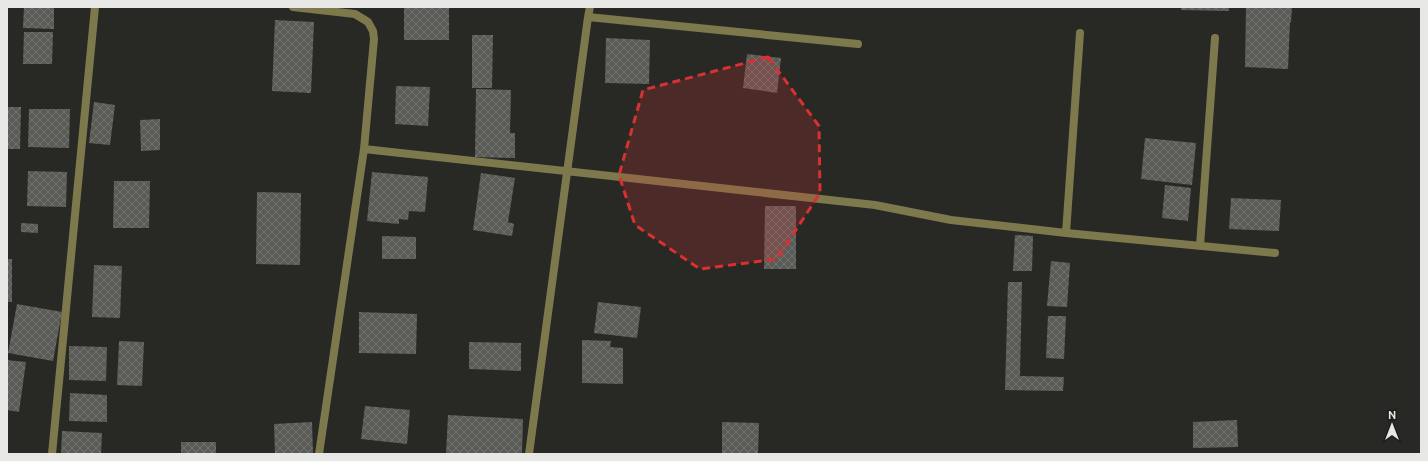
<svg xmlns="http://www.w3.org/2000/svg" width="1428" height="461" font-family="Ubuntu,sans-serif">
  <style>
    .building { fill: url(#building-cross-hatch) }
    .lines { fill: none; stroke-linecap: round; stroke-linejoin: round }
    .street { stroke: #7e784d; stroke-width: 8 }
    .marked { fill: #d73231; fill-opacity: 0.2; stroke: #d73231; stroke-width: 3; stroke-dasharray: 8 5; stroke-linejoin: round }
  </style>
  <defs>
    <pattern id="building-cross-hatch" width="8" height="8" patternUnits="userSpaceOnUse"><rect width="8" height="8" fill="#5a5a57"/><path d="M0 0l8 8M0 8l8-8" fill="none" stroke="#72726f"/></pattern>
  </defs>
  <rect width="100%" height="100%" fill="#282825"/>
  <path class="building" d="M 24,7 L 54,8 L 54,29 L 23,28 Z
    M 404,7 L 449,7 L 449,40 L 404,40 Z
    M 1181,7 L 1229,7 L 1229,11 L 1181,10 Z
    M 1246,7 L 1292,7 L 1291,22 L 1290,22 L 1288,69 L 1245,67 Z
    M 275,20 L 314,22 L 311,93 L 272,91 Z
    M 24,32 L 53,32 L 52,64 L 23,64 Z
    M 472,35 L 493,35 L 492,88 L 472,88 Z
    M 606,38 L 650,40 L 649,84 L 605,83 Z
    M 747,54 L 781,58 L 777,93 L 743,88 Z
    M 396,86 L 430,87 L 428,126 L 395,124 Z
    M 476,89 L 511,90 L 510,133 L 515,133 L 515,158 L 475,157 Z
    M 94,102 L 115,105 L 110,145 L 89,143 Z
    M 7,107 L 21,107 L 20,149 L 7,149 Z
    M 29,109 L 70,109 L 69,148 L 28,147 Z
    M 160,119 L 160,150 L 141,151 L 140,120 Z
    M 1145,138 L 1196,143 L 1192,185 L 1141,179 Z
    M 28,171 L 67,172 L 66,207 L 27,206 Z
    M 372,172 L 428,177 L 425,212 L 409,211 L 408,220 L 399,219 L 399,224 L 367,221 Z
    M 481,173 L 515,178 L 508,222 L 514,224 L 512,236 L 473,230 Z
    M 114,181 L 150,181 L 149,228 L 113,228 Z
    M 1165,185 L 1191,188 L 1188,221 L 1162,218 Z
    M 257,192 L 301,193 L 300,265 L 256,264 Z
    M 1231,198 L 1281,200 L 1279,231 L 1229,229 Z
    M 765,206 L 796,206 L 796,269 L 764,269 Z
    M 21,223 L 38,224 L 38,233 L 21,232 Z
    M 1015,235 L 1033,236 L 1032,271 L 1013,271 Z
    M 382,236 L 416,237 L 416,259 L 382,259 Z
    M 7,259 L 12,259 L 12,302 L 7,302 Z
    M 1051,261 L 1070,263 L 1067,307 L 1047,306 Z
    M 94,265 L 122,266 L 120,318 L 92,317 Z
    M 1008,282 L 1022,282 L 1020,376 L 1064,377 L 1063,391 L 1005,390 Z
    M 598,302 L 641,307 L 637,338 L 594,333 Z
    M 17,304 L 62,312 L 53,361 L 8,353 Z
    M 359,312 L 417,314 L 416,354 L 359,353 Z
    M 1048,316 L 1066,316 L 1064,359 L 1046,358 Z
    M 582,340 L 611,341 L 610,347 L 623,348 L 623,384 L 582,383 Z
    M 119,341 L 144,342 L 142,386 L 117,385 Z
    M 469,342 L 521,343 L 521,371 L 469,369 Z
    M 69,346 L 107,347 L 106,381 L 69,380 Z
    M 7,360 L 26,362 L 19,412 L 7,410 Z
    M 70,393 L 107,395 L 107,422 L 69,421 Z
    M 365,406 L 410,410 L 407,444 L 361,439 Z
    M 448,415 L 523,419 L 522,454 L 446,454 Z
    M 1237,420 L 1238,447 L 1193,448 L 1193,422 Z
    M 312,422 L 313,453 L 275,454 L 274,424 Z
    M 722,422 L 759,423 L 758,454 L 722,454 Z
    M 62,431 L 102,433 L 101,454 L 61,454 Z
    M 181,442 L 216,442 L 216,454 L 181,454 Z"/>
  <g class="lines">
    <path class="street" d="M 293,7 L 355,14 L 368,22 L 373,31 L 374,39 L 364,149 L 319,454
      M 588,17 L 590,7
      M 364,149 L 875,205 L 951,220 L 1066,233 L 1275,253
      M 1066,233 L 1080,33
      M 1200,246 L 1215,38
      M 52,454 L 95,7
      M 529,454 L 588,17 L 858,44"/>
  </g>
  <path class="marked" d="M 768,57 L 819,126 L 820,193 L 777,259 L 700,269 L 635,225 L 619,175 L 643,90 Z"/>
  <rect width="1428" height="461" fill="none" stroke="#e7e7e5" stroke-width="16"/>
  <g transform="translate(1392 425)" stroke="#1f1e1c" stroke-width="3" paint-order="stroke">
  <path d="M0-3L7 15L0 10L-7 15Z" fill="#e7e7e5"/>
  <text y="-6" font-size="11" font-weight="bold" text-anchor="middle" fill="#e7e7e5">N</text>
  </g>
</svg>
